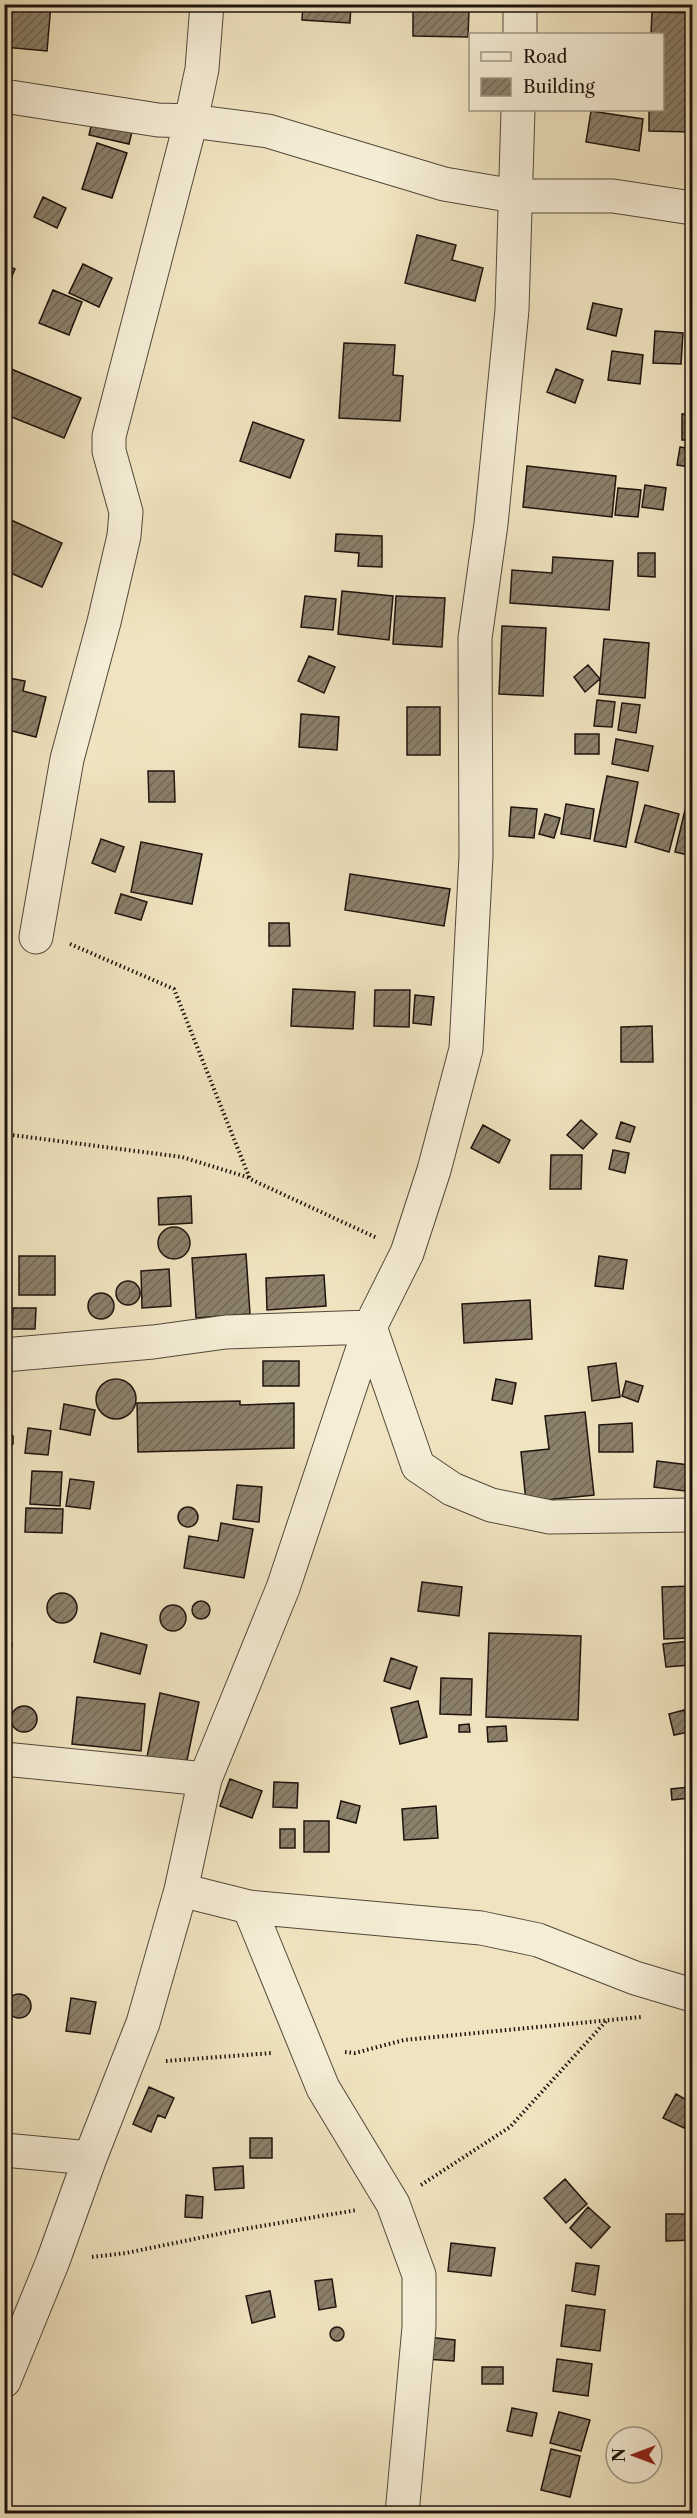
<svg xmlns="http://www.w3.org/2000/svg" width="697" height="2518" font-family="'Libre Caslon Text',serif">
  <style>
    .building { fill: url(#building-hatch); stroke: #1e140e; stroke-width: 1.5 }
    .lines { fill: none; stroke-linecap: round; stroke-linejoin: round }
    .minor-casing { stroke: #52483a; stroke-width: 35 }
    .path { stroke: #1e140e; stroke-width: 4; stroke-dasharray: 1.5 3; stroke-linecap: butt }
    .minor { stroke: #f5edd6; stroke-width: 33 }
  </style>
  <defs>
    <pattern id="building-hatch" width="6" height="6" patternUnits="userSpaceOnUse" patternTransform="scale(1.5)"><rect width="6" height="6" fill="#8b806b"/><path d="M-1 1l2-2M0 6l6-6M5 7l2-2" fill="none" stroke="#716856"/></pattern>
  </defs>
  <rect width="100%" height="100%" fill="#f0e4c0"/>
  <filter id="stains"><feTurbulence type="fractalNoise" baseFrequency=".00333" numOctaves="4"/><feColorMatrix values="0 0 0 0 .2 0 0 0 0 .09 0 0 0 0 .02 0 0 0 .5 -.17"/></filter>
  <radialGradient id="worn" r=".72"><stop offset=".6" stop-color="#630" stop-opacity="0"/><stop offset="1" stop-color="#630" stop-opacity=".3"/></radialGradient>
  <path class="building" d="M 4,4 L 51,4 L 47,51 L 4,47 Z
    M 303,4 L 351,4 L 350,23 L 302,20 Z
    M 413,8 L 469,9 L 468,37 L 413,36 Z
    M 652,12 L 692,13 L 692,132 L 649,131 L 649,110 L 662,110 L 662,34 L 651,34 Z
    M 591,111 L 643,119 L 639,151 L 586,142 Z
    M 94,114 L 134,123 L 129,144 L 89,135 Z
    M 97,143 L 127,153 L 112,198 L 82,189 Z
    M 43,197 L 66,208 L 57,228 L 34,217 Z
    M 417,235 L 456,245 L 452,260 L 483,268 L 475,301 L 405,283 Z
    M 83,264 L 112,278 L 99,307 L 69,293 Z
    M 4,265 L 15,269 L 6,290 L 4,289 Z
    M 53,290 L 82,302 L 69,335 L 39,323 Z
    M 593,303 L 622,309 L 616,336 L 587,329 Z
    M 4,305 L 9,307 L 4,319 Z
    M 655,331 L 683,333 L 681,364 L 653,363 Z
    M 344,343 L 395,345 L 393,375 L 403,376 L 400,421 L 339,418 Z
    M 612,351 L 643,355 L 640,384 L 608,380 Z
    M 4,366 L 81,398 L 64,438 L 4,414 Z
    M 556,369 L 583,380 L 575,403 L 547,392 Z
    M 682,414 L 692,414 L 692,440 L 682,440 Z
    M 253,422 L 304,440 L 290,478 L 240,461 Z
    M 680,447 L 692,449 L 690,467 L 677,465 Z
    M 527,466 L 616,476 L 612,517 L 523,507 Z
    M 645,485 L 666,488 L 663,510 L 642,507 Z
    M 618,488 L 641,490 L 638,517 L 615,515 Z
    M 11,520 L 62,543 L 42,587 L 4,570 L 4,535 Z
    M 336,534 L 382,536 L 382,567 L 358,566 L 359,553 L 335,551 Z
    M 638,553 L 655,553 L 655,577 L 638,576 Z
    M 553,557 L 613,561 L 609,610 L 510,603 L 512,570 L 552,573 Z
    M 342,591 L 393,596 L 389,640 L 338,634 Z
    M 305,596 L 336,599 L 333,630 L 301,627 Z
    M 396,596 L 445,598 L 442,647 L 393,644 Z
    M 502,626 L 546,628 L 543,696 L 499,694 Z
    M 604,639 L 649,643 L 645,698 L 599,694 Z
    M 309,656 L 335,667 L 324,693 L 298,681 Z
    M 588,665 L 600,679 L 585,692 L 574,677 Z
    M 4,677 L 25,681 L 23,691 L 46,697 L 36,737 L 4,729 Z
    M 597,700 L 615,702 L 612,727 L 594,726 Z
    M 622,703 L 640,705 L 636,733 L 618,730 Z
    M 407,707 L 440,707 L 440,755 L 407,755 Z
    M 301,714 L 339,717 L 337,750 L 299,747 Z
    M 575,734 L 599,734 L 599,754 L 575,754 Z
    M 616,739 L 653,746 L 648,771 L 612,764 Z
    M 148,771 L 174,771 L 175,802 L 149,802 Z
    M 607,776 L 638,782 L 626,847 L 594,841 Z
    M 566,804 L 594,809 L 590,839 L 561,834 Z
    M 645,805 L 679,814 L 669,852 L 635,842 Z
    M 511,807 L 537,809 L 534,838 L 509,836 Z
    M 685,810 L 692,812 L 692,856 L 675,852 Z
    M 545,814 L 560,818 L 554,838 L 539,834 Z
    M 101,839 L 124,847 L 115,872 L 92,863 Z
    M 141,842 L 202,854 L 192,904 L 131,892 Z
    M 350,874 L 450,889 L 444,926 L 345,910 Z
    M 121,894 L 147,902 L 141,920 L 115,913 Z
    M 269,923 L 289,923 L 290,946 L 269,946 Z
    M 293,989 L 355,992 L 353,1029 L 291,1026 Z
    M 375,990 L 410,990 L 409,1027 L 374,1026 Z
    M 415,995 L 434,997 L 431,1025 L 413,1023 Z
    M 652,1026 L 653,1062 L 621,1062 L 621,1027 Z
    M 581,1120 L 597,1134 L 583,1149 L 567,1135 Z
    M 621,1122 L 635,1127 L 630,1142 L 616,1138 Z
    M 483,1125 L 510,1140 L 499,1163 L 471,1148 Z
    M 613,1150 L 629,1153 L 625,1173 L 609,1169 Z
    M 551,1155 L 582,1155 L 581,1189 L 550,1189 Z
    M 191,1196 L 192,1223 L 159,1225 L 158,1198 Z
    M158 1243a16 16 0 1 1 32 0a16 16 0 1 1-32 0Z
    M 246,1254 L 250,1314 L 196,1318 L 192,1258 Z
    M 19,1256 L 55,1256 L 55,1295 L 19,1295 Z
    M 599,1256 L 627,1260 L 623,1289 L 595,1286 Z
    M 169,1269 L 171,1306 L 142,1308 L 141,1271 Z
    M 324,1275 L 326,1306 L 267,1310 L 266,1278 Z
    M116 1293a12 12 0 1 1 24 0a12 12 0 1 1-24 0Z
    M88 1306a13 13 0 1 1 26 0a13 13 0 1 1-26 0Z
    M 530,1300 L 532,1339 L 464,1343 L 462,1304 Z
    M 13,1308 L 36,1308 L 35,1329 L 12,1329 Z
    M 263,1361 L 299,1361 L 299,1386 L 263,1386 Z
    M 616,1363 L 620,1397 L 592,1401 L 588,1367 Z
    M 496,1379 L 516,1383 L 512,1404 L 492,1400 Z
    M96 1399a20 20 0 1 1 40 0a20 20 0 1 1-40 0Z
    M 626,1381 L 643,1386 L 638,1402 L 622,1396 Z
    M 240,1401 L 240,1405 L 294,1403 L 294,1448 L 138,1452 L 137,1403 Z
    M 64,1404 L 95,1410 L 90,1435 L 60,1429 Z
    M 585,1412 L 594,1495 L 526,1502 L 521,1452 L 549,1449 L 545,1416 Z
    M 632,1423 L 633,1452 L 599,1452 L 599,1425 Z
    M 4,1427 L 13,1436 L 13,1444 L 4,1453 Z
    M 28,1428 L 51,1431 L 48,1455 L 25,1453 Z
    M 4,1459 L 7,1459 L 5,1486 L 4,1486 Z
    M 657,1461 L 689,1465 L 685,1491 L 654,1487 Z
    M 32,1471 L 62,1472 L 60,1506 L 30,1504 Z
    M 70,1479 L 94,1482 L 90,1509 L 66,1506 Z
    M 237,1485 L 262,1487 L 259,1522 L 233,1519 Z
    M178 1517a10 10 0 1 1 20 0a10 10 0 1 1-20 0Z
    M 26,1508 L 63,1509 L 62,1533 L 25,1532 Z
    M 221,1523 L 253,1529 L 244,1578 L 184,1568 L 189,1536 L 218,1541 Z
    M 422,1582 L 462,1587 L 459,1616 L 418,1611 Z
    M 692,1586 L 692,1638 L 664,1639 L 662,1587 Z
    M47 1608a15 15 0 1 1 30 0a15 15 0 1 1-30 0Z
    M192 1610a9 9 0 1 1 18 0a9 9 0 1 1-18 0Z
    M160 1618a13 13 0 1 1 26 0a13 13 0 1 1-26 0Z
    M 101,1633 L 147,1645 L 140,1674 L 94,1662 Z
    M 489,1633 L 581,1636 L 578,1720 L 486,1717 Z
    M 689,1641 L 691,1665 L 666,1667 L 663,1644 Z
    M 4,1643 L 12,1644 L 8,1679 L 4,1679 Z
    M 391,1658 L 417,1667 L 410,1689 L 384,1681 Z
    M 441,1678 L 472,1679 L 471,1715 L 440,1714 Z
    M 160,1693 L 199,1702 L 186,1765 L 147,1757 Z
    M 77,1697 L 145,1704 L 141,1751 L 72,1744 Z
    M 418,1701 L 427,1737 L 400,1744 L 391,1708 Z
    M11 1719a13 13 0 1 1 26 0a13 13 0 1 1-26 0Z
    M 684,1710 L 689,1732 L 674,1735 L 669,1714 Z
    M 469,1724 L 470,1732 L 459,1732 L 459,1725 Z
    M 506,1726 L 507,1741 L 488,1742 L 487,1727 Z
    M 230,1779 L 262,1791 L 252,1818 L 220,1806 Z
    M 274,1782 L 298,1783 L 297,1808 L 273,1807 Z
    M 689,1787 L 690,1798 L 672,1800 L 671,1789 Z
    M 341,1801 L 360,1806 L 356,1823 L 337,1818 Z
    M 436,1806 L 438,1838 L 404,1840 L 402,1809 Z
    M 304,1821 L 329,1821 L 329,1852 L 304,1852 Z
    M 280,1829 L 295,1829 L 295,1848 L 280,1848 Z
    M7 2006a12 12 0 1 1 24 0a12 12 0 1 1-24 0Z
    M 71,1998 L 96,2002 L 90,2034 L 66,2031 Z
    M 149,2087 L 174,2098 L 165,2118 L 158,2115 L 151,2132 L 133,2124 Z
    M 676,2094 L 692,2103 L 692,2111 L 684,2128 L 663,2118 Z
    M 250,2138 L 272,2138 L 272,2158 L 250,2158 Z
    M 243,2166 L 244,2188 L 215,2190 L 213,2168 Z
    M 565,2179 L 587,2204 L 566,2223 L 544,2198 Z
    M 186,2195 L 203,2197 L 202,2218 L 185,2217 Z
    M 588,2207 L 610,2227 L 591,2248 L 570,2228 Z
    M 666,2214 L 692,2214 L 692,2240 L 666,2241 Z
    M 451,2243 L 495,2248 L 491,2276 L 448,2271 Z
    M 576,2263 L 599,2266 L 595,2295 L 572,2291 Z
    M 332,2279 L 336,2307 L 319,2310 L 315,2281 Z
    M 270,2291 L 275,2317 L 252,2323 L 246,2296 Z
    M 566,2305 L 605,2310 L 600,2351 L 561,2346 Z
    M330 2334a7 7 0 1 1 14 0a7 7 0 1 1-14 0Z
    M 427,2337 L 455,2340 L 454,2361 L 425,2359 Z
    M 557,2359 L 592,2364 L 588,2396 L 553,2391 Z
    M 482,2367 L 503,2367 L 503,2384 L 482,2384 Z
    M 512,2408 L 537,2413 L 532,2436 L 507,2431 Z
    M 559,2412 L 590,2420 L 581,2451 L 550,2443 Z
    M 551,2449 L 580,2456 L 570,2497 L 541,2490 Z"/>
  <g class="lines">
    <defs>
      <path id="minor" d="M 520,34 L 520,4
        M 4,96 L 158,120 L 191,121 L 268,131 L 444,184 L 514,196 L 613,196 L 692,208
        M 36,937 L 67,759 L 104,622 L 124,536 L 126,512 L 109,451 L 109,436 L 191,121 L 202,69 L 207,4
        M 4,1355 L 153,1342 L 226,1332 L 370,1327 L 418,1466 L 452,1489 L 491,1505 L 550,1517 L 692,1515
        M 4,1759 L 205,1779
        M 181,1890 L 249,1907 L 481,1928 L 538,1940 L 635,1978 L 692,1995
        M 249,1907 L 323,2088 L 393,2204 L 419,2275 L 419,2327 L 402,2514
        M 4,2150 L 90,2158
        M 4,2381 L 53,2261 L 90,2158 L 143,2023 L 181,1890 L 205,1779 L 283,1588 L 370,1327 L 407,1253 L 434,1170 L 466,1049 L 476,856 L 475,638 L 491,524 L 512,310 L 518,110"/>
    </defs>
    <use href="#minor" class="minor-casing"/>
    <path class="path" d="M 70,944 L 174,989 L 250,1179 L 377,1238
      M 4,1134 L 182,1157 L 250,1178
      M 345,2052 L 355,2053 L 404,2040 L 641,2017
      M 166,2061 L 272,2053
      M 421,2185 L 510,2127 L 607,2020
      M 92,2257 L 126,2253 L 238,2230 L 357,2210"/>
    <use href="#minor" class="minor"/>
  </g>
  <rect width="697" height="2518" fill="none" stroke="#f0e4c0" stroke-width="24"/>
  <rect x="6" y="6" width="685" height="2506" fill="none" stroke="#1e140e" stroke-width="3"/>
  <rect x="12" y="12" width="673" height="2494" fill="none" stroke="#1e140e" stroke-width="1.5"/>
  <rect x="469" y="33" width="195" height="78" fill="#f5edd6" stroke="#9f9686" stroke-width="1.5"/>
  <rect x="481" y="52" width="30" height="9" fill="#f5edd6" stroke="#9f9686" stroke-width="1.5"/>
  <text x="523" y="63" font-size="18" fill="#1e140e">Road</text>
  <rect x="481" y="78" width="30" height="18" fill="url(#building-hatch)" stroke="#9f9686" stroke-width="1.5"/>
  <text x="523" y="93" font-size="18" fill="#1e140e">Building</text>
  <g transform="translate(634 2455) rotate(270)"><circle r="28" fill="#f5edd6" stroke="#9f9686" stroke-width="1.5"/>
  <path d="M0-4.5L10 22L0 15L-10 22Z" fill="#8f2418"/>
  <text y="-9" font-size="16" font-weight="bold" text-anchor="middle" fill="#1e140e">N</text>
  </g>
  <rect width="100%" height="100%" filter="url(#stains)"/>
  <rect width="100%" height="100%" fill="url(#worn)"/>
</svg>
